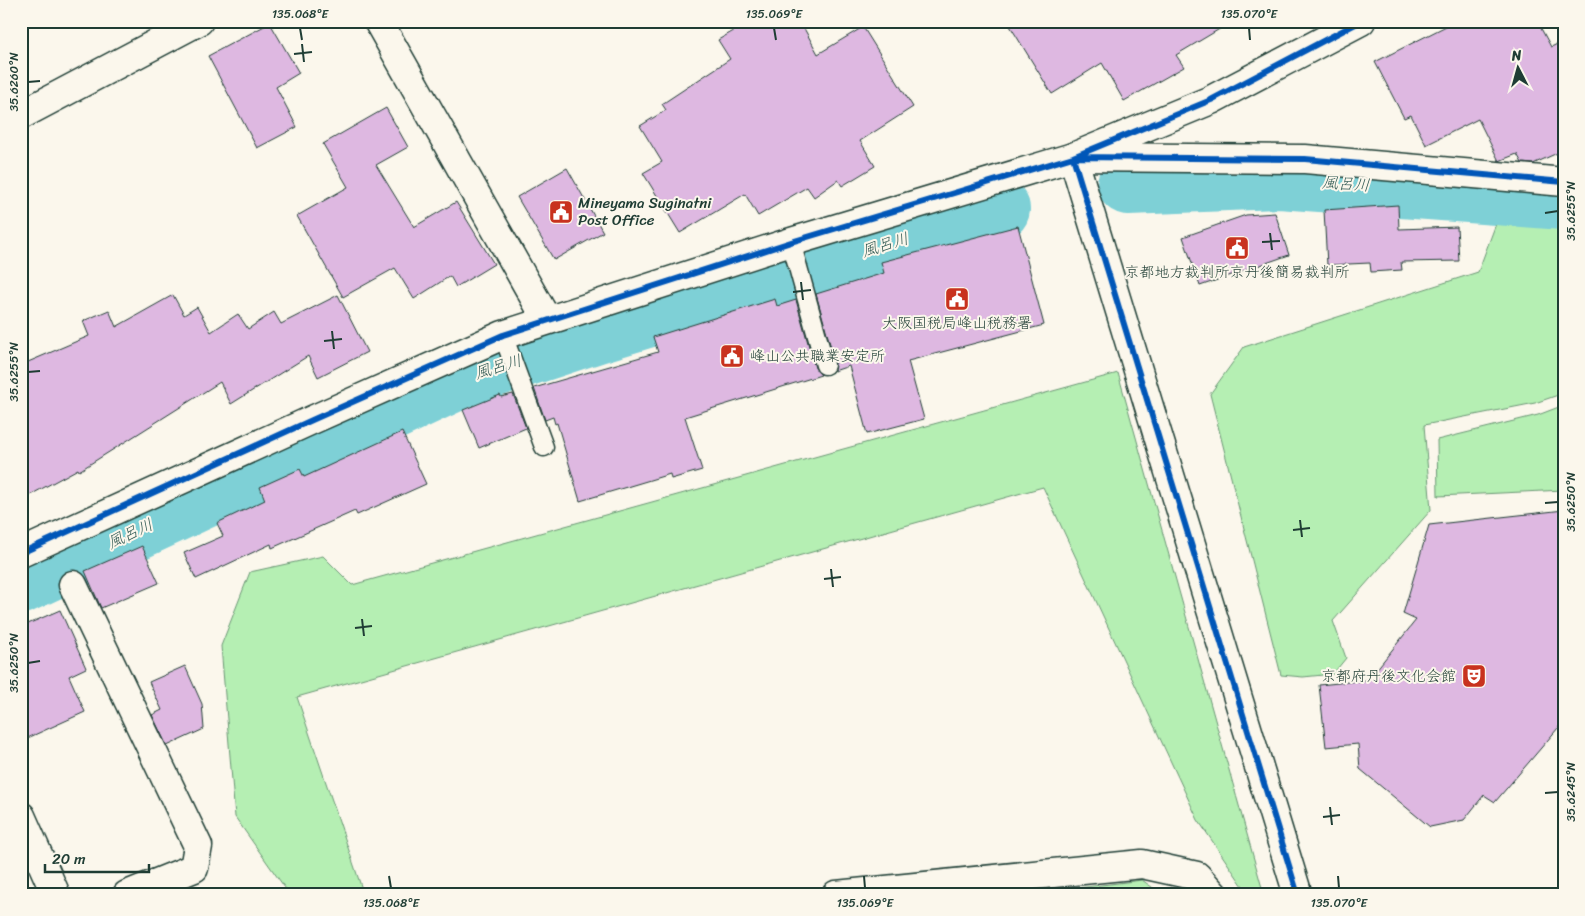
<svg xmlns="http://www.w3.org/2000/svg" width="1585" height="916" font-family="Sriracha,'Klee One',sans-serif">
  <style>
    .green { fill: #b5efb3; stroke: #6a9674 }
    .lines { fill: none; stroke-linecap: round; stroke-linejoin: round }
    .river { stroke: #7ed0d6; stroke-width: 62 }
    .building { fill: #deb8e1; stroke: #1f3d34 }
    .service-casing { stroke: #1f3d34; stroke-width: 21 }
    .minor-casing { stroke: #1f3d34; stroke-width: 31 }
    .tertiary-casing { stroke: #1f3d34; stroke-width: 31 }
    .service { stroke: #fbf7ec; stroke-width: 18 }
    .minor { stroke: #fbf7ec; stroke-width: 28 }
    .tertiary { stroke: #fbf7ec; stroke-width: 28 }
    .cycleway-casing { stroke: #fbf7ec; stroke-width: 9 }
    .cycleway { stroke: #0057b8; stroke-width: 6 }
    .ticks { fill: none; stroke: #1f3d34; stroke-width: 2 }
    .labels { text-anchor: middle; stroke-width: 4; stroke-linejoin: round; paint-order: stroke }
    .poi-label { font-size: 15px; fill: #1f3d34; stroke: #fbf7ec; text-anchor: start }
    .water-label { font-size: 16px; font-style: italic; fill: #325a54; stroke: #fbf7ec }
    .neatline { fill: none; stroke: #1f3d34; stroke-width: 2 }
    .ticks-label { font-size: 12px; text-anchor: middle; fill: #1f3d34 }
  </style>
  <rect width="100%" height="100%" fill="#fbf7ec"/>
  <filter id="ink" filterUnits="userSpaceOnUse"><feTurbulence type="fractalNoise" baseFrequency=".02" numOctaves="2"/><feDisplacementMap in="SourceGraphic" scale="10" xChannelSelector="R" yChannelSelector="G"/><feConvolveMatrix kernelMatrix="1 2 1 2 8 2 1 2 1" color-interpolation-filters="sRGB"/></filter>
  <g filter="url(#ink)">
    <path class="green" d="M 1497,221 L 1564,226 L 1564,393 L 1535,403 L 1424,425 L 1431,510 L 1333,621 L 1346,658 L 1333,674 L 1303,677 L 1281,675 L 1210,394 L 1244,347 L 1478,272 Z
      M 1118,373 L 1264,895 L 1249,895 L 1198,820 L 1043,487 L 297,697 L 364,895 L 290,895 L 235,817 L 221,646 L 250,572 L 323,556 L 352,585 Z
      M 1564,405 L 1564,490 L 1438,496 L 1437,440 L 1538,415 Z
      M 1142,880 L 1163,895 L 1022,895 Z"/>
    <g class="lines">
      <path class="river" d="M 1128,184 L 1280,178 L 1564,199
        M 21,583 L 464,376 L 597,332 L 999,209"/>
    </g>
    <path class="building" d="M 751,21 L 800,21 L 818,54 L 863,27 L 913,107 L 860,141 L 875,166 L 842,186 L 838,180 L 814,197 L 807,187 L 758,216 L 745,194 L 680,233 L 643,173 L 662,162 L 640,126 L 666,110 L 662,104 L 730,59 L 718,40 Z
      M 1007,21 L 1233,21 L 1176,55 L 1184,67 L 1124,101 L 1102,63 L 1052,94 Z
      M 1456,21 L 1537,21 L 1551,47 L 1564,41 L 1564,150 L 1533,164 L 1522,163 L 1517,154 L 1499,161 L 1478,119 L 1426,145 L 1411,115 L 1404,118 L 1375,62 Z
      M 270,23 L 299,73 L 276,87 L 297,127 L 257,148 L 208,56 Z
      M 386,108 L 408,147 L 376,165 L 414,227 L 456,202 L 494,264 L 456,287 L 450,276 L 414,299 L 395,268 L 343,297 L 297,216 L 348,187 L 323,144 Z
      M 567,168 L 603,232 L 554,260 L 517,197 Z
      M 1398,205 L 1399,229 L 1457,227 L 1459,261 L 1401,262 L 1402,270 L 1371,272 L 1370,263 L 1327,265 L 1324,210 Z
      M 1275,213 L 1289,255 L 1200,286 L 1183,237 L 1246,215 Z
      M 1018,226 L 1044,325 L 908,361 L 924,419 L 867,434 L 849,366 L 834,371 L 835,362 L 816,294 L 884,273 L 881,262 Z
      M 173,295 L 184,315 L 197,307 L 211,332 L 238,314 L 248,329 L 274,312 L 281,324 L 338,295 L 367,352 L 318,377 L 308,356 L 231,404 L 220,382 L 79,471 L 78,469 L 21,500 L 21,365 L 89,336 L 83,321 L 109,310 L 116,327 Z
      M 775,299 L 777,306 L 796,300 L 815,368 L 821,375 L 685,417 L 702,470 L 671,479 L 670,474 L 580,501 L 557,423 L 555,424 L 553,417 L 545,420 L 534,388 L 658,352 L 653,337 Z
      M 513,394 L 526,428 L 479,448 L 463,410 L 500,395 L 501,397 Z
      M 402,432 L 426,484 L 357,515 L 355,511 L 272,548 L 271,544 L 196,579 L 184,553 L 223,536 L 217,523 L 265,500 L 260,487 L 300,469 L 304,477 Z
      M 1564,510 L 1564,721 L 1495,802 L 1484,795 L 1464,820 L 1430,827 L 1360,769 L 1358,744 L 1326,747 L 1319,685 L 1368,680 L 1416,620 L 1403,614 L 1429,525 Z
      M 142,546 L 159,583 L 101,608 L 85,571 Z
      M 60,610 L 86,668 L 69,676 L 85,712 L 21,741 L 21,627 Z
      M 185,666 L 202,704 L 204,729 L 167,746 L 152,715 L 162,710 L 149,682 Z"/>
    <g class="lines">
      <defs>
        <path id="service" d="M 791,242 L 825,365
          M 503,335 L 544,447"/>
        <path id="minor" d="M 378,21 L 547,320
          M 1073,157 L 1305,159 L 1564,182
          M 73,585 L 198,846 L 194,868 L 127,895
          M 21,816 L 56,895
          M 836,895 L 1142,864 L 1197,876 L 1214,895"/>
        <path id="tertiary" d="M 21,115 L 199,21
          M 1073,157 L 1298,895
          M 21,553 L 312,420 L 503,335 L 791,242 L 1073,157 L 1211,100 L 1361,21"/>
      </defs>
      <use href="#service" class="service-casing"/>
      <use href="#minor" class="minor-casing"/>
      <use href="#tertiary" class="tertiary-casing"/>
      <use href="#service" class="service"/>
      <use href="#minor" class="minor"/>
      <use href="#tertiary" class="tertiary"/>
      <defs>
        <path id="cycleway" d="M 21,553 L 312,420 L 503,335 L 791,242 L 1073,157 L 1211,100 L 1361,21
          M 1298,895 L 1073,157 L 1305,159 L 1564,182"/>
      </defs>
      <use href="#cycleway" class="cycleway-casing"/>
      <use href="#cycleway" class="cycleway"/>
    </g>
  </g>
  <path class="ticks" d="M 300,28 L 302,40M 774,28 L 776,40M 1249,28 L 1250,40M 302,44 L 304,62M 294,54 L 312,52M 28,82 L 40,81M 1545,213 L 1558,211M 1270,233 L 1272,250M 1262,242 L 1280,241M 801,282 L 803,300M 793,292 L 811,290M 332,331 L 334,349M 324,341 L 342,339M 28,372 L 40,371M 1545,503 L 1558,502M 1300,520 L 1302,537M 1293,530 L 1310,528M 831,569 L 833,587M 824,579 L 841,577M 362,619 L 364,636M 355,628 L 372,626M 28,663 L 40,661M 1545,793 L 1558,792M 1330,807 L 1332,825M 1323,817 L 1340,815M 389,876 L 391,888M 864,876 L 865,888M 1338,876 L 1339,888"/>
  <defs>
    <symbol id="civic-square" viewBox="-11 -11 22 22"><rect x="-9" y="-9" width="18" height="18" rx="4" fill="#c8321e" stroke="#fbf7ec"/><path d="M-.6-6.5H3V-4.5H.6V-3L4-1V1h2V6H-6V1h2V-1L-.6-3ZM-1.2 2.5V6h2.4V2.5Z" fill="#fff"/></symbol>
    <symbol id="theatre-square" viewBox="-11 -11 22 22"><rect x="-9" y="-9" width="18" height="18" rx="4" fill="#c8321e" stroke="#fbf7ec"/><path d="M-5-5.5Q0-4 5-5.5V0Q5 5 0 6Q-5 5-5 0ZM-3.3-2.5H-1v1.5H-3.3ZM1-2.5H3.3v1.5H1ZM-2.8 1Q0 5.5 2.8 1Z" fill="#fff"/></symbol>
  </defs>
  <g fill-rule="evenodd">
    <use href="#civic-square" x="547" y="198" width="28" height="28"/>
    <use href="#civic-square" x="1223" y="234" width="28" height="28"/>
    <use href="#civic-square" x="943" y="285" width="28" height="28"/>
    <use href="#civic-square" x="718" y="342" width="28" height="28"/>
    <use href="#theatre-square" x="1460" y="662" width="28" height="28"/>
  </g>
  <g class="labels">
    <g class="poi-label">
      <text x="578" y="208">Mineyama Suginatni<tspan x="578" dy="17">Post Office</tspan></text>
      <text x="1237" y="277" text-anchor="middle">京都地方裁判所京丹後簡易裁判所</text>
      <text x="957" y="328" text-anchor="middle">大阪国税局峰山税務署</text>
      <text x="750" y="361">峰山公共職業安定所</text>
      <text x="1456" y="681" text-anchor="end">京都府丹後文化会館</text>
    </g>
    <g class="water-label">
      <text transform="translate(1346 183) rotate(4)" y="6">風呂川</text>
      <text transform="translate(885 244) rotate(-17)" y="6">風呂川</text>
      <text transform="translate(498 366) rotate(-17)" y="6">風呂川</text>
      <text transform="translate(130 533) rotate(-25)" y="6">風呂川</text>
    </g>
  </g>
  <rect width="1585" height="916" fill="none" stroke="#fbf7ec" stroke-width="55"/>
  <g transform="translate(1518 68) rotate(354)" stroke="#fbf7ec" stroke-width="4" paint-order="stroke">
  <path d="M0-4L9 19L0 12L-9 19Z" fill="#1f3d34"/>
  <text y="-8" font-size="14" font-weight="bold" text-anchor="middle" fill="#1f3d34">N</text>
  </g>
  <path d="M45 864v8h104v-8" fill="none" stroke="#1f3d34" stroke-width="2.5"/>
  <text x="52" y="864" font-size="15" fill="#1f3d34" stroke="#fbf7ec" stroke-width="4" paint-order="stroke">20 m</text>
  <rect x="28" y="28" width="1530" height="860" class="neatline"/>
  <g class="ticks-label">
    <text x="300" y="18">135.068°E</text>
    <text x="774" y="18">135.069°E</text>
    <text x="1249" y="18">135.070°E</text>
    <text transform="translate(14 82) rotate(-90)" y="4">35.6260°N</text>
    <text transform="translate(1571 211) rotate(-90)" y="4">35.6255°N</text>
    <text transform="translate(14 372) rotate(-90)" y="4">35.6255°N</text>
    <text transform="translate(1571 502) rotate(-90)" y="4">35.6250°N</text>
    <text transform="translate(14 663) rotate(-90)" y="4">35.6250°N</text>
    <text transform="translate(1571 792) rotate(-90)" y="4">35.6245°N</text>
    <text x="391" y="907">135.068°E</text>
    <text x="865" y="907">135.069°E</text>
    <text x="1339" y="907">135.070°E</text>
  </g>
</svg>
